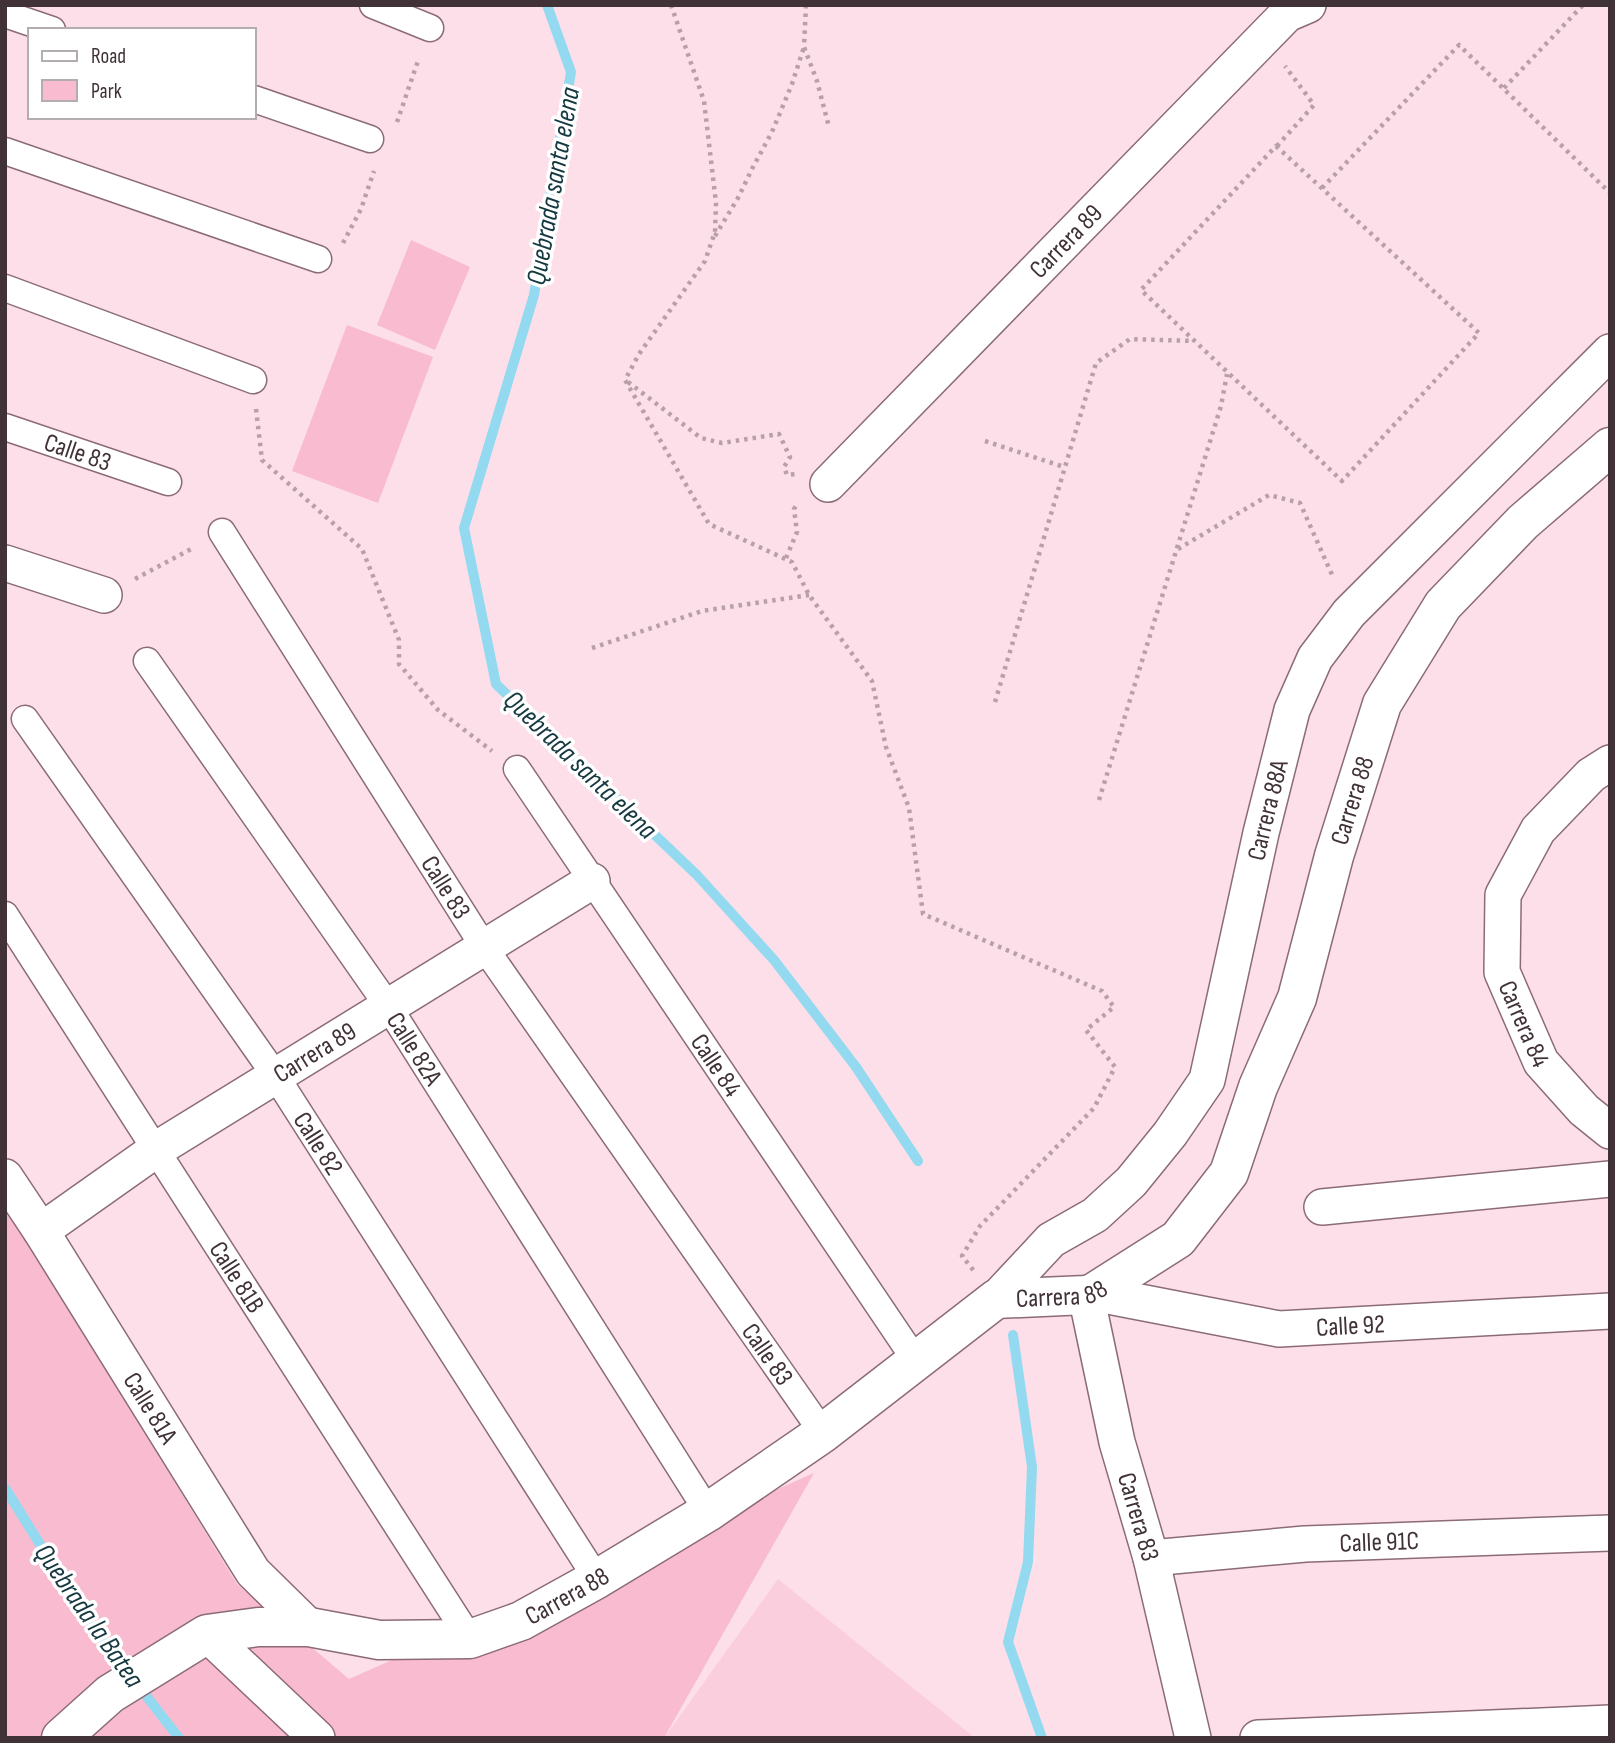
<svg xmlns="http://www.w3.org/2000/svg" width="1615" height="1743" font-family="'Sofia Sans Condensed',sans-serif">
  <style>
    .built { fill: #fbcedd }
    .green { fill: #f8bbd0 }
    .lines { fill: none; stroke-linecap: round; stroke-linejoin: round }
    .stream { stroke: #93daf0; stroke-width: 10 }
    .pedestrian-casing { stroke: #8b6b76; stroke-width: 29 }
    .minor-casing { stroke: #8b6b76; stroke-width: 38 }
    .tertiary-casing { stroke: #8b6b76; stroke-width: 41 }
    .path { stroke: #b8a0a8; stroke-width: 4.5; stroke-dasharray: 3.5 5; stroke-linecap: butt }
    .pedestrian { stroke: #fff; stroke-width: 26 }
    .minor { stroke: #fff; stroke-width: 35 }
    .tertiary { stroke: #fff; stroke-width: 38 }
    .labels { text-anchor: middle; stroke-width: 7; stroke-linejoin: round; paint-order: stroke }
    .street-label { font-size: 26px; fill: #403237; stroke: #fff }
    .water-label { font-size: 28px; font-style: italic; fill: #153841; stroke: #fff }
  </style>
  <rect width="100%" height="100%" fill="#fddfe9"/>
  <path class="built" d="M 778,1579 L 975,1738 L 664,1738 Z"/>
  <path class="green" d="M 411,240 L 470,267 L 435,350 L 377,325 Z
    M 347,325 L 433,357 L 378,503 L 292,471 Z
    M 5,1212 L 30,1246 L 237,1584 L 349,1679 L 814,1473 L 664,1738 L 5,1738 Z"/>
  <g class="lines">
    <path class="stream" d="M 547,5 L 571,72 L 534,295 L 464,528 L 496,684 L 696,874 L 774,960 L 856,1067 L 918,1161
      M 1013,1335 L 1032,1467 L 1028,1562 L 1008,1642 L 1042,1738
      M 5,1488 L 87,1620 L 179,1738"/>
    <defs>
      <g id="pedestrian">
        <path d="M 373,5 L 430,28"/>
        <path d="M 5,14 L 52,30"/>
        <path d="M 254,99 L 370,139"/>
        <path d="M 5,151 L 318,259"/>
        <path d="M 5,288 L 253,380"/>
        <path id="s1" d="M 5,427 L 168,482"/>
        <path id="s2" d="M 222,532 L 484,947 L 823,1433"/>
        <path id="s3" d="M 147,661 L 388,1006 L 708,1512"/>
        <path id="s4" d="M 25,719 L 275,1075 L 597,1579"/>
        <path id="s5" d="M 517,769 L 916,1361"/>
        <path id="s6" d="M 5,915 L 470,1639"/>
      </g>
      <g id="minor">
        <path id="s7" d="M 828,484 L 1287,14 L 1308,5"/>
        <path d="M 5,563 L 104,595"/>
        <path id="s8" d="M 1610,763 L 1591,775 L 1538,830 L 1503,895 L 1502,972 L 1541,1062 L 1584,1110 L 1610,1131"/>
        <path id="s9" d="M 5,1177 L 41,1231 L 253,1572 L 309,1627"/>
        <path d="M 1322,1207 L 1610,1179"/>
        <path id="s10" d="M 41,1231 L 157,1149 L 592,881"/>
        <path id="s11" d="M 1093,1293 L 1279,1329 L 1610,1311"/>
        <path id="s12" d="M 1086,1295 L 1117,1442 L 1151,1558 L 1193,1738"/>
        <path id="s13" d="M 996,1299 L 1051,1240 L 1095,1215 L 1131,1182 L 1170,1134 L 1207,1080 L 1261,833 L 1292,710 L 1315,658 L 1349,613 L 1610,352"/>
        <path id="s14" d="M 1151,1558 L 1305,1544 L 1610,1533"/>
        <path d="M 207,1634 L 317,1738"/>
        <path d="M 1258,1738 L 1610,1723"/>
      </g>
      <g id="tertiary">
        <path id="s15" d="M 61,1738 L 110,1694 L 207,1634 L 258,1627 L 309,1627 L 379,1640 L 470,1639 L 521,1621 L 597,1579 L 708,1512 L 823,1433 L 996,1299 L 1086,1295 L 1093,1293 L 1178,1239 L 1229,1173 L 1258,1087 L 1297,998 L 1334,856 L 1382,704 L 1443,605 L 1523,522 L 1610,447"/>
      </g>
    </defs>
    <use href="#pedestrian" class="pedestrian-casing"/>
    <use href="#minor" class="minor-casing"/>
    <use href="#tertiary" class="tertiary-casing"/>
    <path class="path" d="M 671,5 L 704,101 L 716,203 L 715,232 L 705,261 L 639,354 L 625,380 L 709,524 L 792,562 L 809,595 L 872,681 L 886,747 L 909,808 L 923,914 L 1102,991 L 1114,1007 L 1086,1030 L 1115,1067 L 1094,1108 L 980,1226 L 962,1256 L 974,1271
      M 806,5 L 804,47 L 817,81 L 829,127
      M 1504,88 L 1583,5
      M 397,122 L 419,58
      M 1276,146 L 1479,333 L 1342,481 L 1141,290 Z
      M 1277,146 L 1314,105 L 1285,66
      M 1322,188 L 1459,45 L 1610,193
      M 715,236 L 738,198 L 753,167 L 772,132 L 792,84 L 804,47
      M 343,243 L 361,209 L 374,171
      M 628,382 L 701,438 L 722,443 L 779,434 L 790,457 L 784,467 L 787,475 L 796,474
      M 256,409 L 262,460 L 362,549 L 399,640 L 399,664 L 438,710 L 492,751
      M 985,441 L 1064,467
      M 1178,549 L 1269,495 L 1300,503 L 1333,577
      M 786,558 L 797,532 L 794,509 L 798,502
      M 135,579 L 195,547
      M 592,648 L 702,611 L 809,595
      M 995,702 L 1096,363 L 1130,339 L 1193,341
      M 1099,800 L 1221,406 L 1227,374"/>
    <use href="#pedestrian" class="pedestrian"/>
    <use href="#minor" class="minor"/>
    <use href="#tertiary" class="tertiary"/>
  </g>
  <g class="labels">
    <g class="street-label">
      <text dy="9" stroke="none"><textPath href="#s7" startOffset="340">Carrera 89</textPath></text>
      <text dy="9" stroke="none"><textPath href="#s1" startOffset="77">Calle 83</textPath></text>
      <text dy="9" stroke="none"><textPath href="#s15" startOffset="1748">Carrera 88</textPath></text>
      <text dy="9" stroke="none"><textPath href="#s13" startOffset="584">Carrera 88A</textPath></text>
      <text dy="9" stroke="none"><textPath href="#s2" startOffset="420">Calle 83</textPath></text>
      <text dy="9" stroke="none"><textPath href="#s8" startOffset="306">Carrera 84</textPath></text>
      <text dy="9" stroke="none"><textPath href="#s3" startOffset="471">Calle 82A</textPath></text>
      <text dy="9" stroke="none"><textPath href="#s10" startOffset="327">Carrera 89</textPath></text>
      <text dy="9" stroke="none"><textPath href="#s5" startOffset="357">Calle 84</textPath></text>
      <text dy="9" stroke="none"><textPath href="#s4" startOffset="516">Calle 82</textPath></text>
      <text dy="9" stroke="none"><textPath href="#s6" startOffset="430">Calle 81B</textPath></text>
      <text dy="9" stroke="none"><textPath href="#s15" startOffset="1139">Carrera 88</textPath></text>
      <text dy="9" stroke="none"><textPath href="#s11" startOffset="261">Calle 92</textPath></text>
      <text dy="9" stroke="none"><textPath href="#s2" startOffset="987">Calle 83</textPath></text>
      <text dy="9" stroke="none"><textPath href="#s9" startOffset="273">Calle 81A</textPath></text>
      <text dy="9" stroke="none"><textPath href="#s12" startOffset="228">Carrera 83</textPath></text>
      <text dy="9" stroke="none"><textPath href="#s14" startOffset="229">Calle 91C</textPath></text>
      <text dy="9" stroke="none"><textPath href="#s15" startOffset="551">Carrera 88</textPath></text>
    </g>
    <g class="water-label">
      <text transform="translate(552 186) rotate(-80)" y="10">Quebrada santa elena</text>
      <text transform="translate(581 764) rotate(44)" y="10">Quebrada santa elena</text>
      <text transform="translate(90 1615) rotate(55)" y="10">Quebrada la Batea</text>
    </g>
  </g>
  <rect width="1615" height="1743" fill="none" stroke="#403237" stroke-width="14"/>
  <rect x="28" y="28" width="228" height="91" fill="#ffffff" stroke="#b3adaf" stroke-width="2"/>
  <rect x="42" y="51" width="35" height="10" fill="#ffffff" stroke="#b3adaf" stroke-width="2"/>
  <text x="91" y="63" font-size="21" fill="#403237">Road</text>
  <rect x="42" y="80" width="35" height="21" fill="#f8bbd0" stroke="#b3adaf" stroke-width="2"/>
  <text x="91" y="98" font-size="21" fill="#403237">Park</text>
</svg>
